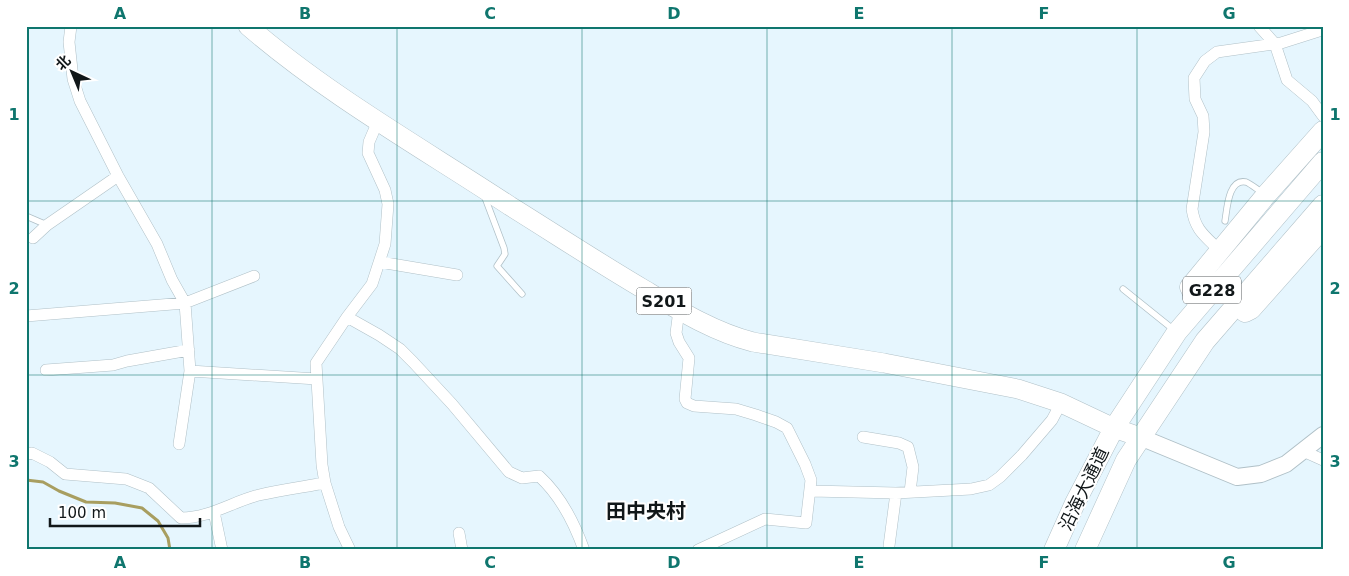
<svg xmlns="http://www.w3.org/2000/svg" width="1349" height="576" font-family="'DejaVu Sans','Noto Sans SC',sans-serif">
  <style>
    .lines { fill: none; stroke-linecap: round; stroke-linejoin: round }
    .stream { stroke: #a89e60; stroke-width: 3 }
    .service-casing { stroke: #b0c0c7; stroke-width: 7 }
    .minor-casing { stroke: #b0c0c7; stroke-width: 12 }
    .secondary-casing { stroke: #b0c0c7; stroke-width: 18 }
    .primary-casing { stroke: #b0c0c7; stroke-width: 20 }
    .trunk-casing { stroke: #b0c0c7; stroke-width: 21 }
    .service { stroke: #fff; stroke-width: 5.5 }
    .minor { stroke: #fff; stroke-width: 11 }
    .secondary { stroke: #fff; stroke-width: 16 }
    .primary { stroke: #fff; stroke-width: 19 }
    .trunk { stroke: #fff; stroke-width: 20 }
    .grid { fill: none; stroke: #0f766e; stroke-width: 1; stroke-opacity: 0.55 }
    .labels { text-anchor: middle; stroke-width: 4; stroke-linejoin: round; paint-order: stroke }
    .shield { fill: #fff; stroke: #585d5e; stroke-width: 1 }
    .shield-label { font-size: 16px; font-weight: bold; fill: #111719 }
    .street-label { font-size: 18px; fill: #111719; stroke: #fff }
    .quarter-label { font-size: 20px; font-weight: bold; fill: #111719; stroke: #fff }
    .neatline { fill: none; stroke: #0f766e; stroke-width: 2 }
    .grid-label { font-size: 16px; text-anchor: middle; font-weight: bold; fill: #0f766e }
  </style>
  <rect width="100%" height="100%" fill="#e6f6fe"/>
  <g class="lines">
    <path class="stream" d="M 26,480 L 43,482 L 59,491 L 86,502 L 115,503 L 142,508 L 158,521 L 168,538 L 170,550"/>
    <defs>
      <path id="service" d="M 484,195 L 504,248 L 505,254 L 497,266 L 522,294
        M 26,216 L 47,225
        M 1225,221 C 1227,210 1228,178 1246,182 C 1251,184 1258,190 1263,193
        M 1123,289 L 1174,330"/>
      <path id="minor" d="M 71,26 L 69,42 L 73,79 L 80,101 L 118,176 L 157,244 L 172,280 L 185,303 L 190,371 L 179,444
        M 1259,26 L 1275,44 L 1287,80 L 1312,101 L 1323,116
        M 33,238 L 47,225 L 118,176
        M 1219,250 C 1205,236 1195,230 1192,209 L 1204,132 L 1203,116 L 1195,99 L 1194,78 L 1205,61 L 1217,52 L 1281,43 L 1322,30
        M 380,262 L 457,275
        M 679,310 L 676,333 L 679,342 L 689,358 L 685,399 L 687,403 L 694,406 L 736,409 L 756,415 L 776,422 L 787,428 L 805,464 L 811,480 L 806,523 L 765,519 L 698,550
        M 26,316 L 185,303 L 254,276
        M 347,317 L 379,335 L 400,349 L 413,362 L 452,404 L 509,472 L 522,478 L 539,476 C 561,496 574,522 584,550
        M 46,370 L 113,365 L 127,361 L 189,350
        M 190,371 L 317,379
        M 863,437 L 899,443 L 908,447 L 913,467 L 910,492
        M 1303,451 L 1323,460
        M 26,454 L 32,453 L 50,462 L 65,474 L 126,479 L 149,488 L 181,518 C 209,518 232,502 259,495 C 281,490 303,487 325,483
        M 811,491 L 896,493 L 971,489 L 989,485 L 1000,477 L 1022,455 L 1052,420 L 1061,403
        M 214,512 L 222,550
        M 459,533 L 462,550
        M 889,546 L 896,493
        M 350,550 L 339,527 L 325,483 L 322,465 L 316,363 L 347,317 L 372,284 L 385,244 L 388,204 L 385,190 L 368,153 L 369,142 L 378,121"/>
      <path id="secondary" d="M 1140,437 L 1237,477 L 1261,474 L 1286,464 L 1323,435"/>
      <path id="primary" d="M 248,26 C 328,95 422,148 510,206 C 555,234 599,263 645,290 C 680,311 714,332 753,342 L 884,363 L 1018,389 L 1061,403 L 1114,428 L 1140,437"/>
      <path id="trunk" d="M 1199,306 L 1190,287 L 1266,195 L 1323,131
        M 1245,312 L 1251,309 L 1323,228
        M 1054,550 L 1075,503 L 1114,428 L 1177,332 L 1323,162
        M 1085,550 L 1126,460 L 1205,341 L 1323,205"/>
    </defs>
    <use href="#service" class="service-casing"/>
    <use href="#minor" class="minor-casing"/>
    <use href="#secondary" class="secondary-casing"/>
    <use href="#primary" class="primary-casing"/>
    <use href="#trunk" class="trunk-casing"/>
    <use href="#service" class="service"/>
    <use href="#minor" class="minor"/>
    <use href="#secondary" class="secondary"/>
    <use href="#primary" class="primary"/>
    <use href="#trunk" class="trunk"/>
  </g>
  <path class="grid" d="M 212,26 L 212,550M 397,26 L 397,550M 582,26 L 582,550M 767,26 L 767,550M 952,26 L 952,550M 1137,26 L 1137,550M 26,201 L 1323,201M 26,375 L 1323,375"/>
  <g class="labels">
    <g class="shield">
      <rect x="1183" y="276.5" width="58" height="27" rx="4"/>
      <rect x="636.5" y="287.5" width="55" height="27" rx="4"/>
    </g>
    <g class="shield-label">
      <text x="1212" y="296">G228</text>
      <text x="664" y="307">S201</text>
    </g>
    <g class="street-label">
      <text transform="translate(1084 489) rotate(-64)" y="6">沿海大通道</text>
    </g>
    <g class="quarter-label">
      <text x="646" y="518">田中央村</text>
    </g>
  </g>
  <rect width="1349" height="576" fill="none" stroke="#ffffff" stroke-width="55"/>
  <g transform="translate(72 72) rotate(316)" stroke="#ffffff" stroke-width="4" paint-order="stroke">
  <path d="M0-4L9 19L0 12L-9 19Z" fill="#111719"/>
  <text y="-8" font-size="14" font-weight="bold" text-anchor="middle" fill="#111719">北</text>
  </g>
  <path d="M50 518v8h150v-8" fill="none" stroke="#111719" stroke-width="2.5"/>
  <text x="58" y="518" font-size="15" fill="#111719" stroke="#ffffff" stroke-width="4" paint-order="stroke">100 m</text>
  <rect x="28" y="28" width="1294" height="520" class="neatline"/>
  <g class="grid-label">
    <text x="120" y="19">A</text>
    <text x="305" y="19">B</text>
    <text x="490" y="19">C</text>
    <text x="674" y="19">D</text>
    <text x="859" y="19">E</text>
    <text x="1044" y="19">F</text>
    <text x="1229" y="19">G</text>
    <text x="14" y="120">1</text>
    <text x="1335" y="120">1</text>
    <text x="14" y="294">2</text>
    <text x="1335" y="294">2</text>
    <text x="14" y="467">3</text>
    <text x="1335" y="467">3</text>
    <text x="120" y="568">A</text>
    <text x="305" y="568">B</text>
    <text x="490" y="568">C</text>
    <text x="674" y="568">D</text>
    <text x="859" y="568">E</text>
    <text x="1044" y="568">F</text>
    <text x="1229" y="568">G</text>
  </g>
</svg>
